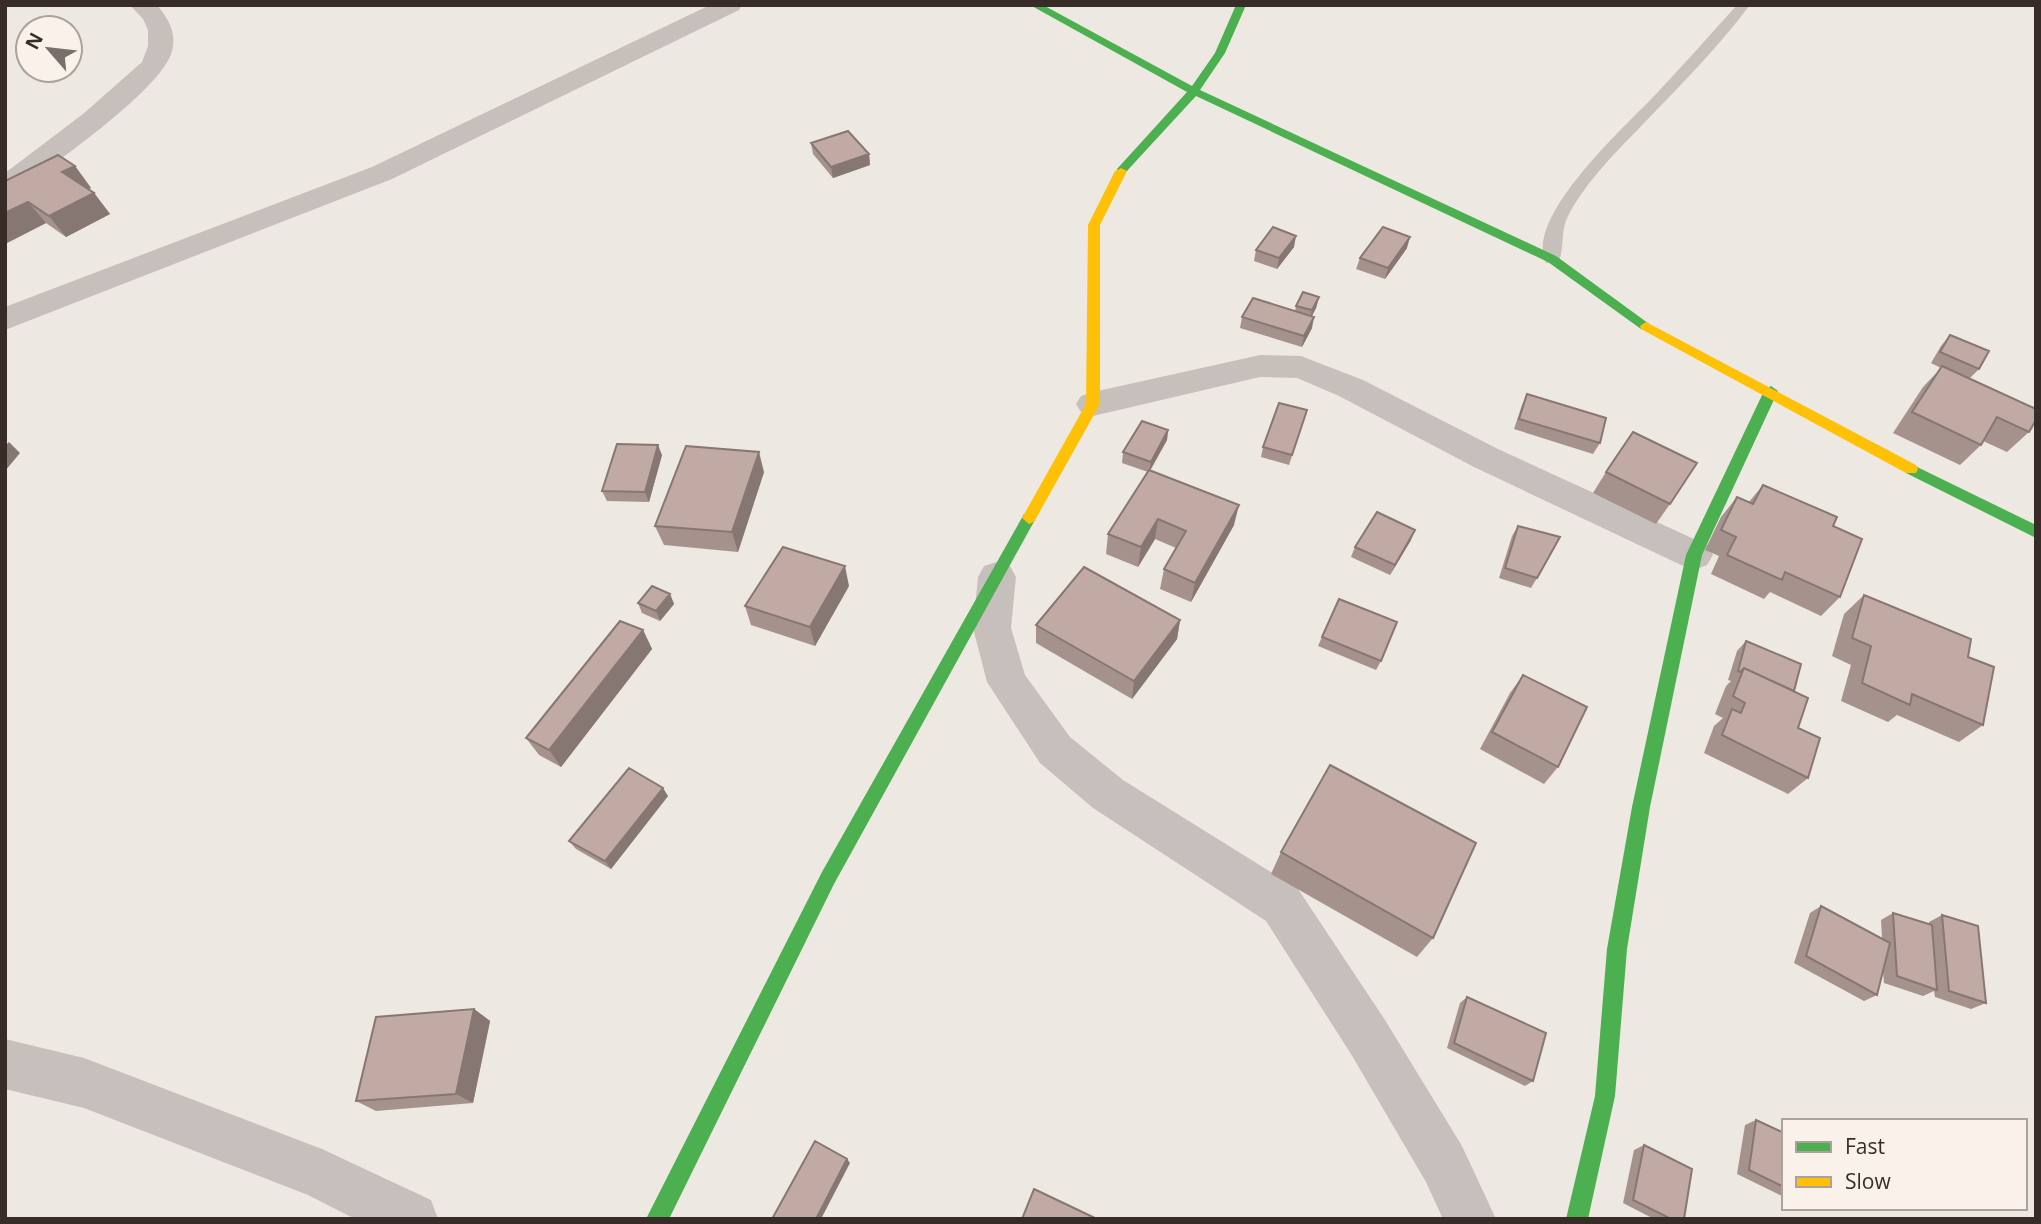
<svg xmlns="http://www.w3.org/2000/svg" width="2041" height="1224" font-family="'Open Sans',sans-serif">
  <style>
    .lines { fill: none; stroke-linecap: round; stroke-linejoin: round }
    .lane { fill: #c7bfbb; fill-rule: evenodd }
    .street { fill: #c7bfbb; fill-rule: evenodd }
    .fast { fill: #4caf50; fill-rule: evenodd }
    .slow { fill: #ffc107; fill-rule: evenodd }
    .wall { fill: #a6928d }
    .shaded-wall { fill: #877773 }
    .building { fill: #c1aaa4; stroke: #877773; stroke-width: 2 }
  </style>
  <rect width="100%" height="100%" fill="#eee8e2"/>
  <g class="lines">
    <path class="lane" d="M 1737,5 L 1750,5 C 1719,46 1682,84 1646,121 C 1618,150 1587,180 1568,216 C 1560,231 1565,249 1558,263 L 1546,263 C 1523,217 1628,124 1657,93 C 1684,64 1710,35 1737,5 Z"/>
    <path class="street" d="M 130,5 L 157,5 C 169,19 178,35 171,54 C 158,92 50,167 15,192 L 5,195 L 5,173 L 83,114 L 142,62 L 148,46 L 148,30 L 143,19 Z
      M 710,5 L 742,5 L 739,10 L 392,179 L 5,330 L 5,307 L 372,167 Z
      M 1260,355 L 1301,356 L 1363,380 L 1498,449 L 1707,545 L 1713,555 L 1707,565 L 1694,570 L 1681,565 L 1474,467 L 1339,396 L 1297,378 L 1260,377 L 1093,416 L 1081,412 L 1076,404 L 1081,396 L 1093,392 Z
      M 997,562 L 1010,566 L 1016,577 L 1011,628 L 1025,675 L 1070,737 L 1123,780 L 1298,889 L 1385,1020 L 1462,1146 L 1496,1219 L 1443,1219 L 1426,1182 L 1351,1054 L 1266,921 L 1093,808 L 1040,763 L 987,682 L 973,628 L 978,577 L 984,566 Z
      M 5,1039 L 84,1058 L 322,1149 L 431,1200 L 438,1219 L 355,1219 L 308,1195 L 84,1108 L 5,1089 Z"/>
    <path class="fast" d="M 1030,5 L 1043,5 L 1192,86 L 1215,53 L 1236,5 L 1246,5 L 1225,53 L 1200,90 L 1556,256 L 1652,326 L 1646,330 L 1641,329 L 1548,262 L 1196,96 L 1125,173 L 1117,173 L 1117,169 L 1187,92 Z
      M 1771,386 L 1778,391 L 1702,555 L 1650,807 L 1627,949 L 1615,1096 L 1588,1219 L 1566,1219 L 1595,1096 L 1607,949 L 1632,807 L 1686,555 L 1764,391 Z
      M 1911,464 L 2036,525 L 2036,538 L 1906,473 L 1904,469 L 1906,465 Z
      M 1029,512 L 1036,518 L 834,884 L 669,1219 L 646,1219 L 822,872 L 1024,514 Z"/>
    <path class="slow" d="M 1121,168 L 1127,171 L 1100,225 L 1100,404 L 1034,522 L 1029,524 L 1022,518 L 1086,404 L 1088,225 L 1115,171 Z
      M 1646,322 L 1916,465 L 1918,469 L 1916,473 L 1906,473 L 1641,329 L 1640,326 Z"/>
  </g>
  <path class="wall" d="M 811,143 L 869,154 L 870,165 L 833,178 L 813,154 Z
    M 75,166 L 91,188 L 88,189 L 94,193 L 110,214 L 66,237 L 46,223 L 7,243 L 5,242 L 5,181 Z
    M 1294,247 L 1277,269 L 1254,261 L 1256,250 Z
    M 1407,248 L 1385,279 L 1356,269 L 1360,258 Z
    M 1319,297 L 1316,308 L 1312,316 L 1312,328 L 1302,347 L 1240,328 L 1242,317 L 1295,311 L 1296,306 Z
    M 1950,335 L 1979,369 L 1969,379 L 2029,432 L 2007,452 L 1983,441 L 1981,445 L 1960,465 L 1893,433 L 1923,387 L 1941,368 L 1931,363 L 1941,346 Z
    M 1527,394 L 1600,443 L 1593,454 L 1514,429 L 1522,405 Z
    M 1307,410 L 1289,465 L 1261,457 L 1263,447 Z
    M 1168,430 L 1167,440 L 1150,471 L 1234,525 L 1191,602 L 1160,589 L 1164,569 L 1176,548 L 1155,539 L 1138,567 L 1106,554 L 1108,534 L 1148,472 L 1122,463 L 1123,452 Z
    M 662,455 L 649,502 L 607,501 L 602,491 Z
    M 764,472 L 738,552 L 664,545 L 655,526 Z
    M 1606,472 L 1670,504 L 1656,524 L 1593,493 Z
    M 1763,485 L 1833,526 L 1840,597 L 1821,616 L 1770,592 L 1764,599 L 1711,574 L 1719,556 L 1705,550 L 1721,517 L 1737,497 L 1749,502 Z
    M 1518,526 L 1537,578 L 1531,588 L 1499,578 L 1512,536 Z
    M 1411,540 L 1390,575 L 1351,557 L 1355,547 Z
    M 849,586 L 815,646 L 751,625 L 745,606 Z
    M 670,594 L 674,604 L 660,621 L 642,613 L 638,603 Z
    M 1864,595 L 1968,657 L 1983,725 L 1959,742 L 1897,715 L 1888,722 L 1841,701 L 1851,665 L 1832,656 L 1844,614 Z
    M 1180,620 L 1177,639 L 1132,699 L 1036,643 L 1036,625 Z
    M 643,630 L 652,649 L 561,767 L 539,755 L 526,738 Z
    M 1322,637 L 1381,661 L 1376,670 L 1318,646 Z
    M 1746,641 L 1794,691 L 1798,728 L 1808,778 L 1788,794 L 1704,753 L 1714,726 L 1723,718 L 1715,714 L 1726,686 L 1731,681 L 1728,680 L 1737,651 Z
    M 1523,675 L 1558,767 L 1544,784 L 1480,749 L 1510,693 Z
    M 668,796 L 611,869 L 576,849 L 569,841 Z
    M 1281,852 L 1433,938 L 1417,957 L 1271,874 Z
    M 1821,906 L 1882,938 L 1881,920 L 1893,913 L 1929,924 L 1929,922 L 1942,915 L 1986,1003 L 1971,1009 L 1935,997 L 1934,991 L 1923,996 L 1884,983 L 1883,971 L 1877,995 L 1864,1001 L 1794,963 L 1810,913 Z
    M 1467,997 L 1533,1081 L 1525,1086 L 1447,1048 L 1460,1003 Z
    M 474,1009 L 490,1021 L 473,1103 L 376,1111 L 356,1101 Z
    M 1756,1120 L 1784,1133 L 1784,1197 L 1737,1174 L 1745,1125 Z
    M 1644,1145 L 1684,1219 L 1654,1219 L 1623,1203 L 1634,1150 Z"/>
  <path class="shaded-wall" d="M 869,154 L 870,165 L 833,178 L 831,167 Z
    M 75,166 L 91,188 L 79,193 L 62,172 Z
    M 94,193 L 110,214 L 66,237 L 49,216 Z
    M 28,202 L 46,223 L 7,243 L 5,241 L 5,213 Z
    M 1296,236 L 1294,247 L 1277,269 L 1279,258 Z
    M 1410,237 L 1407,248 L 1385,279 L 1388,268 Z
    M 1319,297 L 1316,308 L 1309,321 L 1312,310 Z
    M 1314,317 L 1312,328 L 1302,347 L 1304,336 Z
    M 1168,430 L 1167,440 L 1149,472 L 1151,462 Z
    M 9,442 L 20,453 L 5,471 L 5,446 Z
    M 658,445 L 662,455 L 649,502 L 645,492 Z
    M 759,452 L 764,472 L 738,552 L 732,532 Z
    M 1239,505 L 1234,525 L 1191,602 L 1195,583 Z
    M 1158,519 L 1155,539 L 1138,567 L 1141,547 Z
    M 1415,530 L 1411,540 L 1390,575 L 1395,565 Z
    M 845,566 L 849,586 L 815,646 L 810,627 Z
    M 670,594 L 674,604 L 660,621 L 656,611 Z
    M 1180,620 L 1177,639 L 1132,699 L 1134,681 Z
    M 643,630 L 652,649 L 561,767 L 549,750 Z
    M 663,788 L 668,796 L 611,869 L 605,861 Z
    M 474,1009 L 490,1021 L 473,1103 L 456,1094 Z
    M 847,1159 L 850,1163 L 821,1219 L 816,1219 Z"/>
  <path class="building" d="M 848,131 L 869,154 L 831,167 L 811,143 Z
    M 58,155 L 75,166 L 62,172 L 94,193 L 49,216 L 28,202 L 5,213 L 5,181 Z
    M 1273,227 L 1296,236 L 1279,258 L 1256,250 Z
    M 1383,227 L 1410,237 L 1388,268 L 1360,258 Z
    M 1303,292 L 1319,297 L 1312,310 L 1296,306 Z
    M 1253,298 L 1314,317 L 1304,336 L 1242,317 Z
    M 1950,335 L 1989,351 L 1979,369 L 1940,352 Z
    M 1942,366 L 2036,409 L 2036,420 L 2029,432 L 1997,417 L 1981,445 L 1912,412 Z
    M 1527,394 L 1606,418 L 1600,443 L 1519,419 Z
    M 1279,403 L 1307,410 L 1292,455 L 1263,447 Z
    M 1142,421 L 1168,430 L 1151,462 L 1123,452 Z
    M 1633,432 L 1697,463 L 1670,504 L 1606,472 Z
    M 617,444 L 658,445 L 645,492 L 602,491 Z
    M 686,446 L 759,452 L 732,532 L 655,526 Z
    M 1149,470 L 1239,505 L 1195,583 L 1164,569 L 1186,531 L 1158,519 L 1141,547 L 1108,534 Z
    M 1763,485 L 1837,517 L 1833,526 L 1862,539 L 1840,597 L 1785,572 L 1782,580 L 1727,555 L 1736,537 L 1721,530 L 1737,497 L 1753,504 Z
    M 1377,512 L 1415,530 L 1395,565 L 1355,547 Z
    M 1518,526 L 1560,537 L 1537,578 L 1505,568 Z
    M 783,547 L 845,566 L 810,627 L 745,606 Z
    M 1084,567 L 1180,620 L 1134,681 L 1036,625 Z
    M 652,586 L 670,594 L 656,611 L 638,603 Z
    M 1864,595 L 1971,639 L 1968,657 L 1994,667 L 1983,725 L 1912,694 L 1910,705 L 1862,683 L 1871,646 L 1852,638 Z
    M 1339,599 L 1397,622 L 1381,661 L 1322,637 Z
    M 620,621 L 643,630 L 549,750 L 526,738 Z
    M 1746,641 L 1801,664 L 1794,691 L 1744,668 L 1740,672 L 1738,671 Z
    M 1744,668 L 1808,698 L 1798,728 L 1820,738 L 1808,778 L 1722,735 L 1732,709 L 1741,713 L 1745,703 L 1733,696 Z
    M 1523,675 L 1587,707 L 1558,767 L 1492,732 Z
    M 1330,765 L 1476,843 L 1433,938 L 1281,852 Z
    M 629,768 L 663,788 L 605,861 L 569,841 Z
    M 1821,906 L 1890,943 L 1877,995 L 1806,956 Z
    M 1893,913 L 1932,925 L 1937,990 L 1897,976 Z
    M 1942,915 L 1978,926 L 1986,1003 L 1949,991 Z
    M 1467,997 L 1546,1033 L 1533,1081 L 1454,1043 Z
    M 474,1009 L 456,1094 L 356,1101 L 376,1017 Z
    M 1756,1120 L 1784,1133 L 1784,1187 L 1749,1170 Z
    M 815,1141 L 847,1159 L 816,1219 L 772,1219 Z
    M 1644,1145 L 1692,1169 L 1684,1219 L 1671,1219 L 1633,1200 Z
    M 1034,1189 L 1097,1219 L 1022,1219 Z"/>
  <rect width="2041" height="1224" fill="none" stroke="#382c29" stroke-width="14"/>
  <rect x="1782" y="1119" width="245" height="91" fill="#faf1ea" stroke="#aca29d" stroke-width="2"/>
  <rect x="1796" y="1142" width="35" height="10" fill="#4caf50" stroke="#aca29d" stroke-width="2"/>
  <text x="1845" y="1154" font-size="21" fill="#382c29">Fast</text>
  <rect x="1796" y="1177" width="35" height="10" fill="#ffc107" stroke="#aca29d" stroke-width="2"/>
  <text x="1845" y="1189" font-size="21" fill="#382c29">Slow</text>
  <g transform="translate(49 49) rotate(298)"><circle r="33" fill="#faf1ea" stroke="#aca29d" stroke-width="2"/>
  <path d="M0-5L12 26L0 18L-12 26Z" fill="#786e6a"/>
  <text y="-10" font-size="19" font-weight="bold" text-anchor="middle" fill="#382c29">N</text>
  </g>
</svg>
